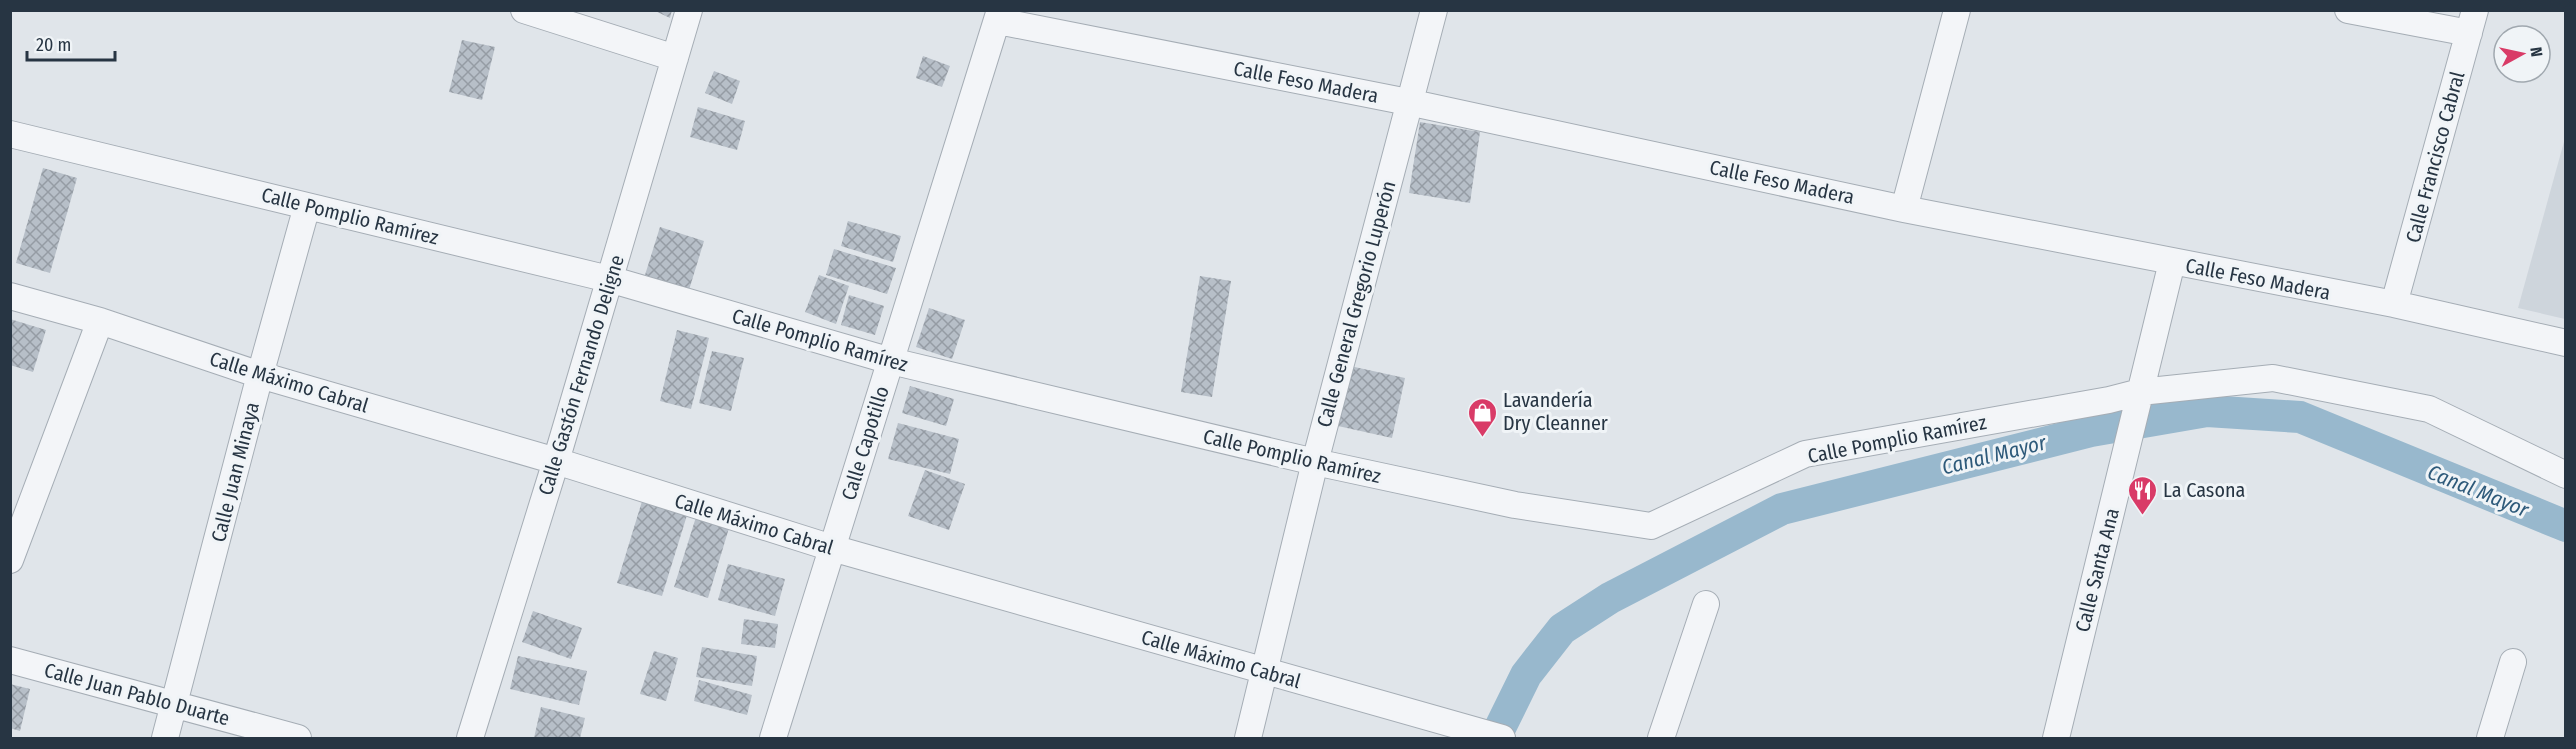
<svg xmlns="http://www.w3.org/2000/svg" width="2576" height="749" font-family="'Fira Sans Condensed',sans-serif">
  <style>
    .built { fill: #ced5dc }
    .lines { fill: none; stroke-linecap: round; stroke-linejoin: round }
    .canal { stroke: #98b8cd; stroke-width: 32 }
    .building { fill: url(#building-cross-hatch) }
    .street-casing { stroke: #a5adb5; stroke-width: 28 }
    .street { stroke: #f3f5f8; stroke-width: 26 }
    .labels { text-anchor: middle; stroke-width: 6; stroke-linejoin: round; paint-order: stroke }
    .street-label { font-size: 20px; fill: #273543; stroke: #f0f4f7 }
    .poi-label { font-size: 20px; fill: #273543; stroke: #f0f4f7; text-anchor: start }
    .water-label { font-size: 21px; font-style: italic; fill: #2e5a7a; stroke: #f0f4f7 }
  </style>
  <defs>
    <pattern id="building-cross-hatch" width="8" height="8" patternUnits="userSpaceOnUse" patternTransform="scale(1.5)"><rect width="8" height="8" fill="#b7bfc8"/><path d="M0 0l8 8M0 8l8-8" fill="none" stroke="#959ca4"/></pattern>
  </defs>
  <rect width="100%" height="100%" fill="#e0e5ea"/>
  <path class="built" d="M 2565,138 L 2565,319 L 2518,308 Z"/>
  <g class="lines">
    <path class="canal" d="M 1495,738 L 1526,675 L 1562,629 L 1610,598 L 1782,509 L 2091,431 L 2207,411 L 2300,417 L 2566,526"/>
  </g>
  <path class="building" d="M 653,10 L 672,10 L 670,18 Z
    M 462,40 L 495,47 L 482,100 L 449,92 Z
    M 923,56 L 950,66 L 942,87 L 916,78 Z
    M 714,71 L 740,81 L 732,104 L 705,93 Z
    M 698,107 L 745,121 L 737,150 L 690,137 Z
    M 1420,122 L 1480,132 L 1470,203 L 1409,193 Z
    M 43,168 L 77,178 L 50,273 L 16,263 Z
    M 848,221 L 901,236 L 893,262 L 841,246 Z
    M 660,227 L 704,241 L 689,290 L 645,275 Z
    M 834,249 L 896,268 L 887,294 L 826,275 Z
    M 819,275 L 849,286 L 836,324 L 805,312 Z
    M 1200,276 L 1231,281 L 1212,397 L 1181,392 Z
    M 849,295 L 884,306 L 875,335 L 841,325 Z
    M 929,308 L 965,320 L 952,359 L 916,347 Z
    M 10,319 L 46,330 L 33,372 L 10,365 Z
    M 677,330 L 709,338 L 691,409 L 660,401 Z
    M 712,351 L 744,358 L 731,411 L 699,403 Z
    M 1350,366 L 1405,378 L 1392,438 L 1338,426 Z
    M 910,386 L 954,399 L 946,426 L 902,413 Z
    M 898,423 L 959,439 L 950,474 L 888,459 Z
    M 925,470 L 965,484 L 949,530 L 908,516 Z
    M 643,498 L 688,512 L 662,596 L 617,583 Z
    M 696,517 L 729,528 L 708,598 L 674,587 Z
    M 728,564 L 785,579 L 775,616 L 718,600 Z
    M 533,611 L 582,628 L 571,659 L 522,642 Z
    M 744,619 L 778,624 L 775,648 L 741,644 Z
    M 702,647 L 757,656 L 752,686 L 696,677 Z
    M 654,651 L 678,658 L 666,701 L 640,694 Z
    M 518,656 L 587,671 L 579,705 L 510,689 Z
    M 699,680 L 752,695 L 747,715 L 694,701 Z
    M 10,684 L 30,689 L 20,731 L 10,728 Z
    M 541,707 L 585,718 L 580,738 L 534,738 Z"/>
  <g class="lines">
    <defs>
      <path id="street" d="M 524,10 L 675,58
        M 2348,10 L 2469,33
        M 998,21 L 1408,102 L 1904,209 L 2394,304 L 2566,343
        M 10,134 L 609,279 L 891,361 L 1315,462 L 1515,505 L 1651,526 L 1805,454 L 2109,400 L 2140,392 L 2273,378 L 2429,409 L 2566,475
        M 1904,209 L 1957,10
        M 10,296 L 100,321 L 260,375 L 556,461 L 832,548 L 1502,738
        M 2394,304 L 2475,10
        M 10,560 L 100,321
        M 10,660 L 298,738
        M 165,738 L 260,375 L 307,206
        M 470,738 L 556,461 L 689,10
        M 773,738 L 1000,10
        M 1248,738 L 1315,462 L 1434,10
        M 1661,738 L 1706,604
        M 2056,738 L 2172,262
        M 2490,738 L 2513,662"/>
    </defs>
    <use href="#street" class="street-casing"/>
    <use href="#street" class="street"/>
  </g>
  <defs>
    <symbol id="shop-pin" viewBox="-11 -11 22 30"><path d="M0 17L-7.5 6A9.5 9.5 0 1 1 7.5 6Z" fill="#d93b67" stroke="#f0f4f7"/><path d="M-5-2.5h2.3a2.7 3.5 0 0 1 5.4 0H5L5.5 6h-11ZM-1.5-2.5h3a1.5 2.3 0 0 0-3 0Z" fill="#fff"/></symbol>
    <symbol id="restaurant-pin" viewBox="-11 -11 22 30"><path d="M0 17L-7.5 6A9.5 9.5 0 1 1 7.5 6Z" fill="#d93b67" stroke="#f0f4f7"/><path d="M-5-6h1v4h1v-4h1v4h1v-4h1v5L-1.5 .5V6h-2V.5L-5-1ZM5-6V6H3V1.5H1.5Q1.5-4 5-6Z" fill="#fff"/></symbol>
  </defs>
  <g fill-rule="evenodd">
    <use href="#shop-pin" x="1466" y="396" width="33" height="45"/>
    <use href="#restaurant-pin" x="2126" y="474" width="33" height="45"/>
  </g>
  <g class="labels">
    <g class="street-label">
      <text transform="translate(1306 82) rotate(11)" y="7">Calle Feso Madera</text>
      <text transform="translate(2435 157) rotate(-75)" y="7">Calle Francisco Cabral</text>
      <text transform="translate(1782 182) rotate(12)" y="7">Calle Feso Madera</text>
      <text transform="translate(350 216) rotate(14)" y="7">Calle Pomplio Ramírez</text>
      <text transform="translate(2258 279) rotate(11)" y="7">Calle Feso Madera</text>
      <text transform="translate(1356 304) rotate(-75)" y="7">Calle General Gregorio Luperón</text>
      <text transform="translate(820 340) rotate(16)" y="7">Calle Pomplio Ramírez</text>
      <text transform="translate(581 375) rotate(-73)" y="7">Calle Gastón Fernando Deligne</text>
      <text transform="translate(289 382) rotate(17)" y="7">Calle Máximo Cabral</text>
      <text transform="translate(1897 439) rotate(-11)" y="7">Calle Pomplio Ramírez</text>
      <text transform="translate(865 443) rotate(-73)" y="7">Calle Capotillo</text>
      <text transform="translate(1292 456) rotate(13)" y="7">Calle Pomplio Ramírez</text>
      <text transform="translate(235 472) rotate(-76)" y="7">Calle Juan Minaya</text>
      <text transform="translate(754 524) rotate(17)" y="7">Calle Máximo Cabral</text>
      <text transform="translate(2097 570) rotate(-76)" y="7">Calle Santa Ana</text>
      <text transform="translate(1221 659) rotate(16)" y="7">Calle Máximo Cabral</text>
      <text transform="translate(137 694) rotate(15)" y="7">Calle Juan Pablo Duarte</text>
    </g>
    <g class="poi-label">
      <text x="1503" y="407">Lavandería<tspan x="1503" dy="23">Dry Cleanner</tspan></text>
      <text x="2163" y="497">La Casona</text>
    </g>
    <g class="water-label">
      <text transform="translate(1994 455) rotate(-14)" y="7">Canal Mayor</text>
      <text transform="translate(2478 491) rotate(22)" y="7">Canal Mayor</text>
    </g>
  </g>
  <rect width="2576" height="749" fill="none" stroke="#273543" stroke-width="24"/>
  <g transform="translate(2522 54) rotate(82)"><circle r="28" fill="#f0f4f7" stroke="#a0a8af" stroke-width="1.5"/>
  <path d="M0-4.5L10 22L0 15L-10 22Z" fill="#d93b67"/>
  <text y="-9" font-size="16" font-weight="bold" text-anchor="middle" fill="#273543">N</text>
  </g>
  <path d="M27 51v9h88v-9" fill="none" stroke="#273543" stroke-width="3"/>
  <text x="36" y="51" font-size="18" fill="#273543" stroke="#f0f4f7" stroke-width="4.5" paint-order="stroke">20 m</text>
</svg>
